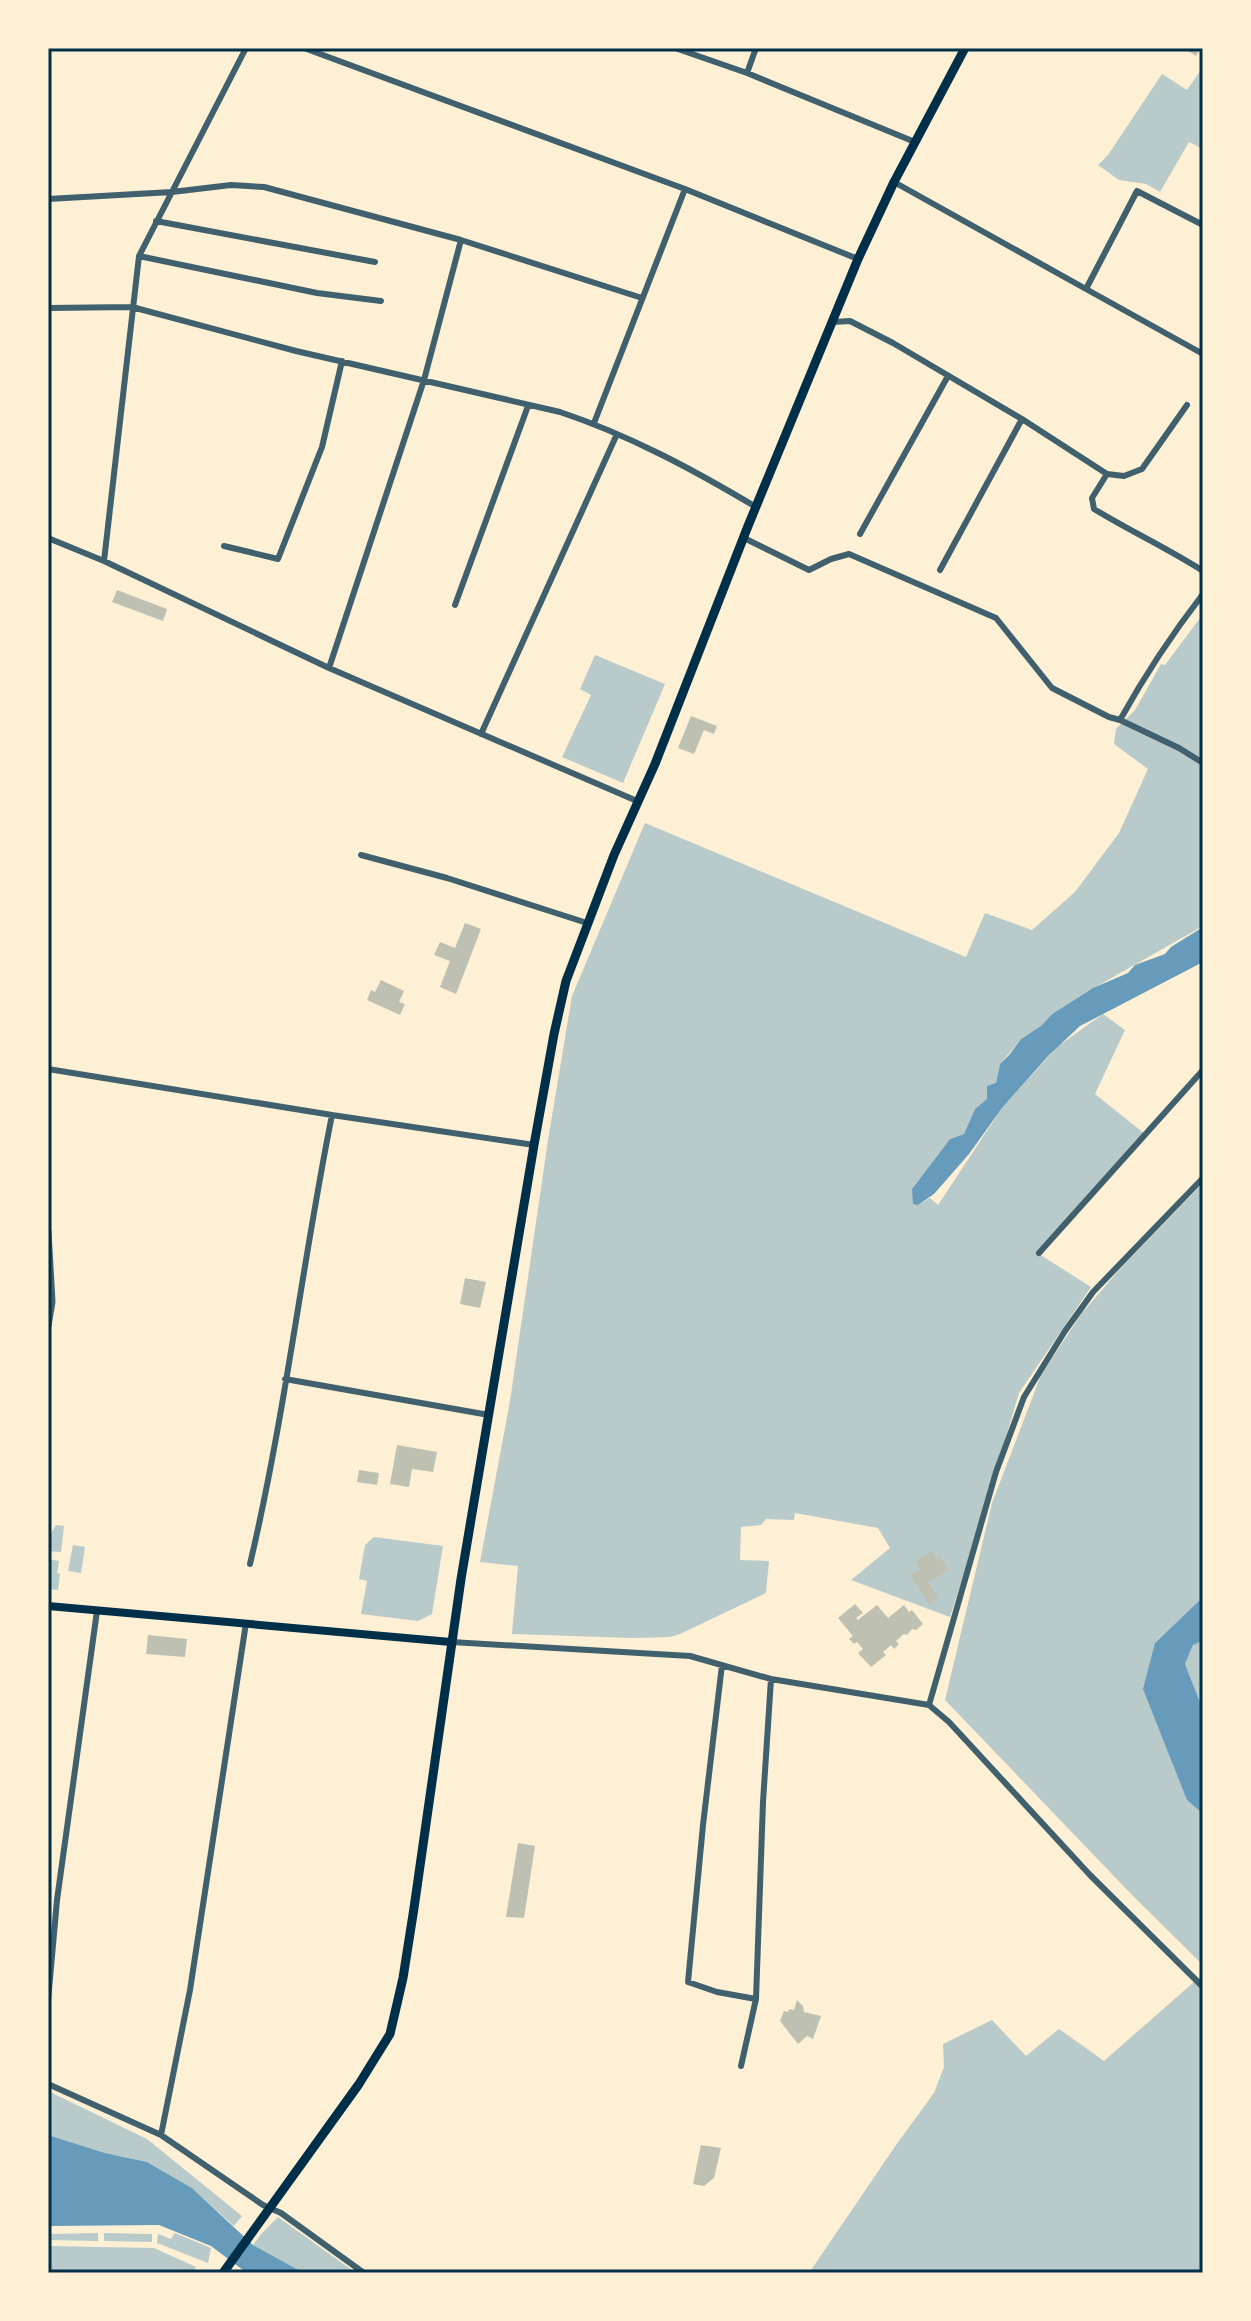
<svg xmlns="http://www.w3.org/2000/svg" width="1251" height="2321" font-family="Lato,sans-serif">
  <style>
    .green { fill: #b9caca }
    .water { fill: #669bbc }
    .building { fill: #bec0b2 }
    .lines { fill: none; stroke-linecap: round; stroke-linejoin: round }
    .minor { stroke: #3f606c; stroke-width: 6 }
    .tertiary { stroke: #3f606c; stroke-width: 7 }
    .secondary { stroke: #003049; stroke-width: 8 }
    .primary { stroke: #003049; stroke-width: 9 }
    .neatline { fill: none; stroke: #003049; stroke-width: 3 }
  </style>
  <rect width="100%" height="100%" fill="#fdf0d5"/>
  <path class="green" d="M 1203,67 L 1203,149 L 1189,142 L 1160,192 L 1146,184 L 1119,180 L 1098,165 L 1108,155 L 1162,74 L 1187,90 Z
    M 1203,614 L 1203,926 L 1085,993 L 1052,1014 L 1042,1025 L 1022,1038 L 1000,1064 L 996,1083 L 987,1099 L 975,1109 L 964,1134 L 950,1139 L 912,1189 L 918,1205 L 930,1198 L 938,1205 L 1002,1108 L 1057,1047 L 1103,1014 L 1125,1030 L 1095,1094 L 1145,1134 L 1039,1254 L 1091,1287 L 1019,1393 L 981,1521 L 950,1617 L 851,1580 L 890,1548 L 878,1528 L 795,1513 L 794,1520 L 766,1519 L 761,1525 L 741,1527 L 740,1560 L 769,1561 L 766,1593 L 680,1634 L 670,1637 L 632,1638 L 512,1634 L 518,1566 L 480,1562 L 510,1401 L 548,1140 L 572,996 L 645,823 L 966,957 L 985,913 L 1032,930 L 1075,892 L 1119,833 L 1148,769 L 1114,744 L 1116,729 L 1135,710 L 1161,664 L 1165,665 Z
    M 595,655 L 665,684 L 623,783 L 562,757 L 591,695 L 580,689 Z
    M 1203,1183 L 1203,1597 L 1155,1643 L 1187,1800 L 1203,1814 L 1203,1965 L 1134,1897 L 945,1700 L 992,1503 L 1041,1375 L 1082,1313 L 1120,1269 Z
    M 56,1525 L 64,1526 L 61,1552 L 48,1551 L 48,1539 Z
    M 374,1537 L 443,1546 L 432,1614 L 418,1621 L 361,1614 L 367,1581 L 359,1579 L 365,1545 Z
    M 73,1545 L 85,1547 L 81,1573 L 68,1571 Z
    M 48,1559 L 59,1561 L 57,1573 L 60,1574 L 58,1590 L 48,1589 Z
    M 1201,1639 L 1203,1640 L 1203,1710 L 1185,1664 L 1193,1645 Z
    M 1203,1974 L 1203,2273 L 809,2273 L 896,2145 L 934,2093 L 944,2067 L 943,2044 L 992,2020 L 1026,2056 L 1059,2029 L 1104,2061 Z
    M 48,2091 L 147,2139 L 242,2216 L 234,2226 L 192,2188 L 147,2162 L 105,2153 L 48,2135 Z
    M 278,2217 L 356,2273 L 304,2273 L 253,2245 L 262,2233 Z
    M 98,2233 L 98,2241 L 48,2240 L 49,2234 Z
    M 104,2233 L 152,2234 L 152,2242 L 104,2241 Z
    M 175,2233 L 211,2248 L 208,2263 L 157,2243 L 158,2234 L 171,2239 Z
    M 48,2246 L 154,2248 L 196,2267 L 192,2273 L 48,2273 Z"/>
  <path class="water" d="M 1203,927 L 1203,962 L 1080,1026 L 1049,1055 L 1002,1108 L 969,1154 L 934,1194 L 918,1205 L 913,1204 L 912,1189 L 950,1139 L 964,1134 L 975,1109 L 987,1099 L 987,1086 L 996,1083 L 1000,1064 L 1010,1054 L 1021,1039 L 1042,1025 L 1052,1014 L 1093,988 L 1128,973 L 1135,965 L 1165,954 L 1171,947 Z
    M 1203,1597 L 1203,1640 L 1193,1645 L 1185,1664 L 1203,1710 L 1203,1814 L 1187,1800 L 1143,1689 L 1155,1643 Z
    M 48,2135 L 105,2153 L 147,2162 L 192,2188 L 253,2245 L 304,2273 L 247,2273 L 211,2246 L 159,2225 L 48,2226 Z"/>
  <path class="building" d="M 1183,48 L 1200,48 L 1196,56 Z
    M 117,590 L 167,609 L 163,621 L 112,602 Z
    M 691,716 L 717,726 L 714,734 L 704,730 L 694,754 L 678,748 Z
    M 465,923 L 481,929 L 456,994 L 440,987 L 450,961 L 434,955 L 440,942 L 455,948 Z
    M 381,980 L 404,991 L 399,1002 L 405,1004 L 400,1015 L 367,1000 L 371,990 L 375,992 Z
    M 465,1278 L 486,1282 L 480,1308 L 460,1304 Z
    M 397,1445 L 437,1452 L 433,1472 L 412,1469 L 409,1487 L 390,1484 Z
    M 359,1470 L 379,1473 L 377,1485 L 357,1482 Z
    M 931,1551 L 936,1559 L 940,1556 L 948,1570 L 928,1582 L 938,1598 L 929,1604 L 910,1575 L 920,1569 L 915,1561 Z
    M 855,1604 L 863,1613 L 856,1618 L 858,1620 L 877,1605 L 888,1618 L 904,1605 L 909,1612 L 912,1610 L 923,1624 L 916,1630 L 912,1629 L 907,1635 L 904,1634 L 896,1641 L 899,1644 L 894,1649 L 891,1645 L 883,1652 L 886,1655 L 871,1667 L 858,1653 L 863,1649 L 857,1642 L 854,1644 L 849,1639 L 853,1636 L 838,1618 Z
    M 148,1635 L 187,1639 L 185,1657 L 146,1654 Z
    M 518,1843 L 535,1846 L 524,1918 L 506,1917 Z
    M 797,2000 L 803,2006 L 804,2012 L 821,2016 L 813,2039 L 807,2036 L 798,2044 L 780,2021 L 784,2011 L 788,2012 L 789,2009 L 794,2010 Z
    M 701,2145 L 721,2148 L 714,2178 L 704,2186 L 693,2184 Z"/>
  <g class="lines">
    <path class="minor" d="M 304,48 L 685,189 L 858,259
      M 675,48 L 747,73 L 915,142
      M 747,73 L 756,48
      M 894,182 L 1086,289
      M 48,199 L 172,192 L 231,185 L 264,187 L 461,240
      M 156,221 L 375,262
      M 1203,225 L 1137,191 L 1086,289 L 1203,354
      M 139,256 L 317,293 L 381,301
      M 48,308 L 132,307 L 296,351 L 560,412 C 629,435 694,470 756,507
      M 833,322 L 850,321 L 893,343 L 1022,419 L 1107,474 L 1124,476 L 1142,469 L 1187,405
      M 594,423 L 685,189
      M 1107,474 L 1092,498 L 1094,509 C 1130,531 1167,548 1203,571
      M 860,534 L 948,376
      M 48,538 L 104,561 L 329,668 L 637,801
      M 744,538 L 809,570 L 831,559 L 849,554 L 996,618 L 1052,688 L 1109,717 L 1120,720 L 1179,748 L 1203,763
      M 224,546 L 278,559 L 322,447 L 342,361
      M 104,561 L 139,256 L 246,48
      M 940,570 L 1022,419
      M 455,605 L 528,406
      M 329,668 L 424,380 L 461,240 L 642,298
      M 1120,720 C 1145,675 1172,634 1203,594
      M 481,734 L 617,434
      M 361,855 L 447,878 L 587,923
      M 48,1069 L 332,1115 L 534,1145
      M 1039,1253 L 1203,1070
      M 285,1379 L 489,1415
      M 250,1564 C 285,1416 302,1264 332,1115
      M 451,1642 L 690,1656 L 771,1679 L 929,1705 L 949,1722 L 1090,1875 L 1203,1987
      M 722,1665 L 703,1825 L 688,1982 L 717,1992 L 756,1999
      M 929,1705 L 996,1472 L 1024,1397 L 1065,1331 L 1093,1292 L 1203,1178
      M 48,2001 L 57,1900 L 97,1611
      M 741,2066 L 756,1999 L 763,1802 L 771,1679
      M 48,2084 L 161,2135 L 263,2205 L 281,2213 L 364,2273
      M 161,2135 L 190,1990 L 246,1623"/>
    <path class="tertiary" d="M 48,1232 L 52,1302 L 48,1326"/>
    <path class="secondary" d="M 48,1606 L 451,1642"/>
    <path class="primary" d="M 223,2273 L 359,2084 L 390,2034 L 403,1978 L 414,1908 L 461,1579 L 534,1145 L 554,1034 L 566,981 L 614,855 L 655,764 L 748,526 L 858,259 L 894,182 L 965,48"/>
  </g>
  <rect width="1251" height="2321" fill="none" stroke="#fdf0d5" stroke-width="100"/>
  <rect x="50" y="50" width="1151" height="2221" class="neatline"/>
</svg>
